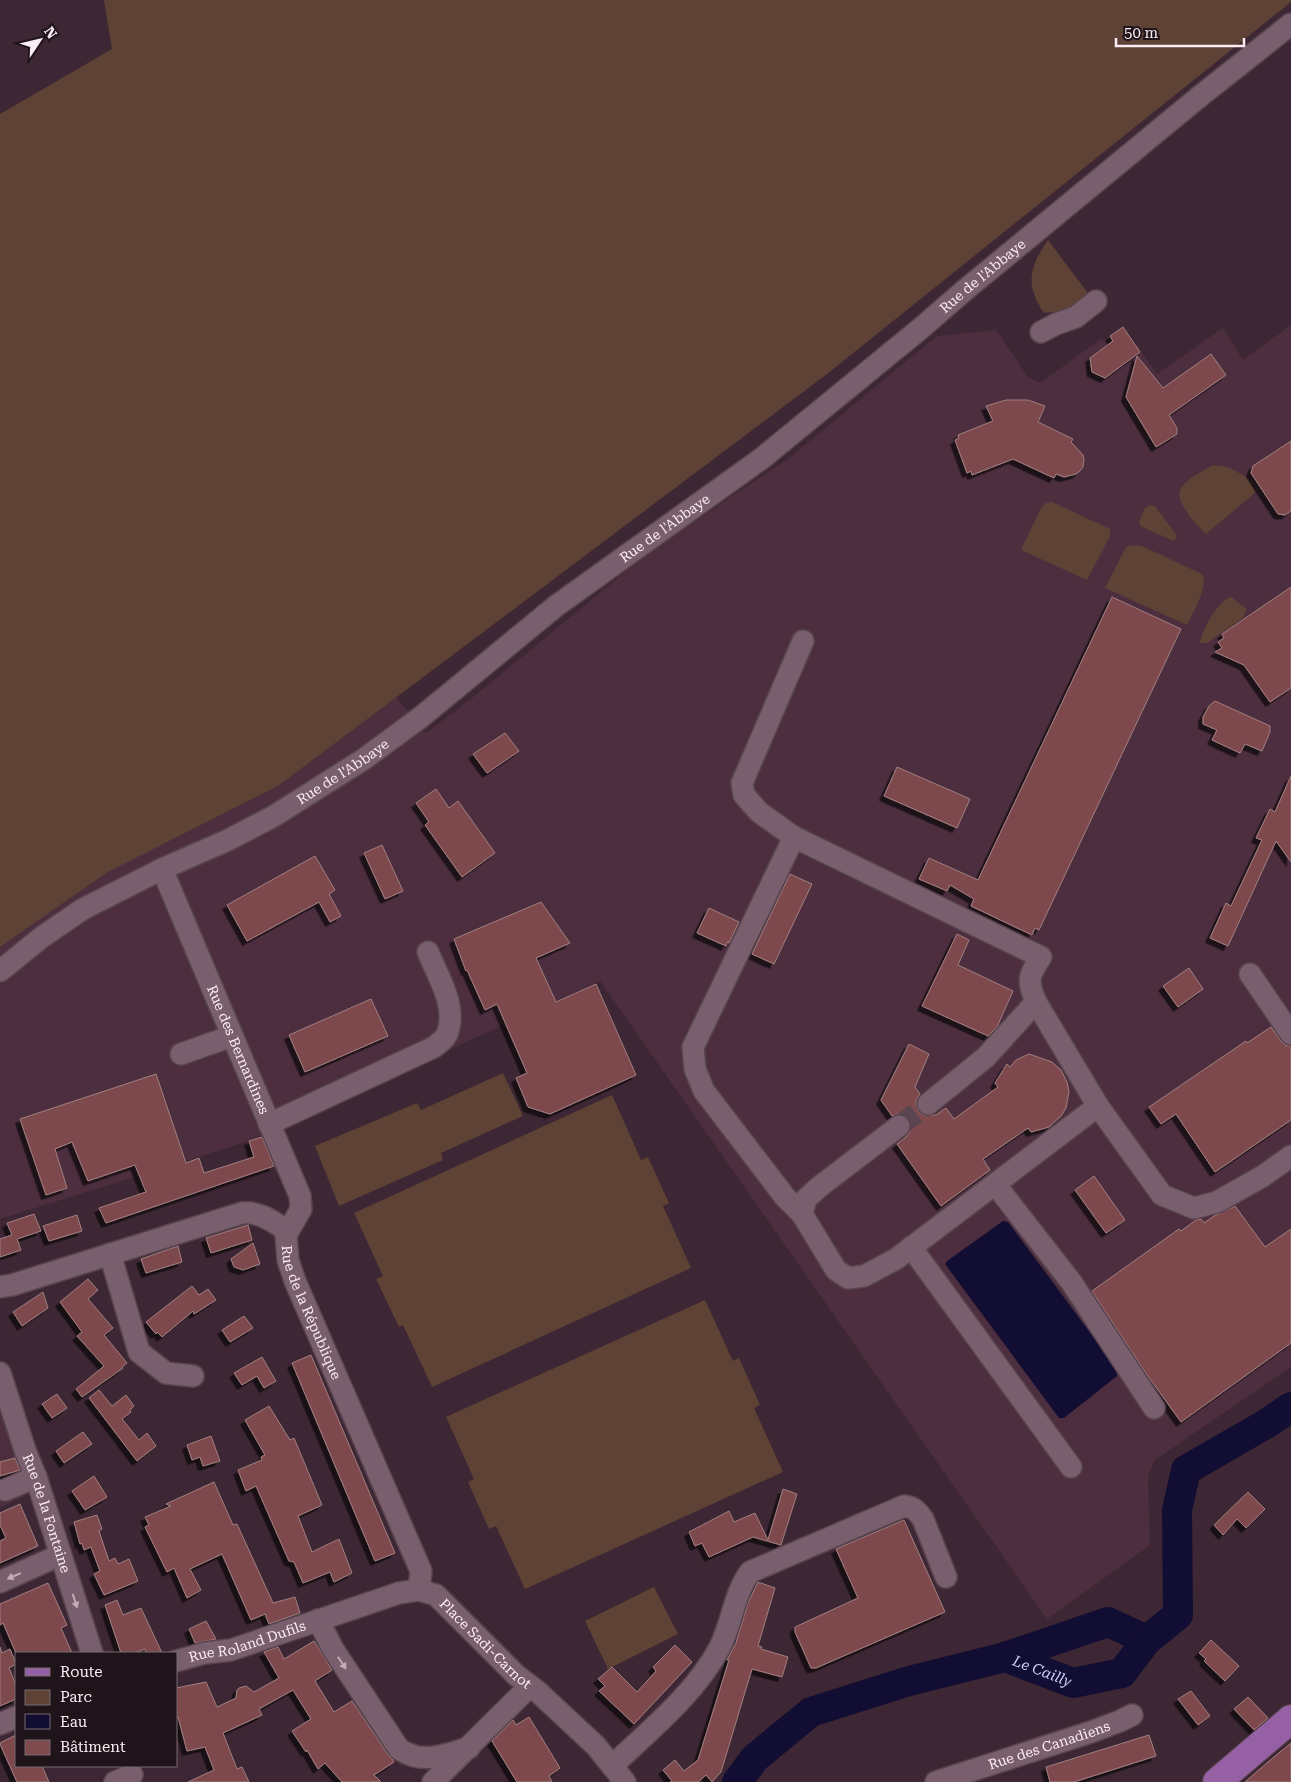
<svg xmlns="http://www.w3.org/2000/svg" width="1291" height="1782" font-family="'Roboto Serif',serif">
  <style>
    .built { fill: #4c2e3f }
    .green { fill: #5d4235 }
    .water { fill: #120d32 }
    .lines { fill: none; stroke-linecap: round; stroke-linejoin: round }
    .river { stroke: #120d32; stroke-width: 30 }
    .building { fill: #7e4a4d; stroke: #a07f80; filter: url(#shadow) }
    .minor-tunnel { stroke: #5a4551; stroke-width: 21; stroke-dasharray: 21 11; stroke-linecap: butt }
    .minor-casing { stroke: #58444f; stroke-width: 24 }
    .major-casing { stroke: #58444f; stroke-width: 30 }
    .minor { stroke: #795e6d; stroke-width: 21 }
    .major { stroke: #9660a4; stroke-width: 28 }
    .oneway { fill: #c1acb7 }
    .labels { text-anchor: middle; stroke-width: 5; stroke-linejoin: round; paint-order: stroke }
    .street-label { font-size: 14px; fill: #fcecf4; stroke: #1e1419 }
    .water-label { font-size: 15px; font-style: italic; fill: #cbccf8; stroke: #1e1419 }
  </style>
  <defs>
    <filter id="shadow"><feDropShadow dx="-4.5" dy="4.5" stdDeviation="0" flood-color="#0009"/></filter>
  </defs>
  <rect width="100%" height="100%" fill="#3e2734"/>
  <path class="built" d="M 1291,325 L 1291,1367 L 1155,1460 L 1148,1476 L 1150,1545 L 1047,1619 L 600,981 L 249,1141 L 0,1219 L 0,947 L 108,872 L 278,786 L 396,697 L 426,733 L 472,698 L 652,550 L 789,458 L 937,336 L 996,330 L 1028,377 L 1040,383 L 1101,339 L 1103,341 L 1123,327 L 1157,374 L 1223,328 L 1243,360 Z
    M 0,1387 L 35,1491 L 0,1508 Z"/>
  <path class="green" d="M 104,0 L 1291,0 L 1291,2 L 827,374 L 278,786 L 108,872 L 0,947 L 0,114 L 112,49 Z
    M 1048,240 L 1090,296 C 1073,309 1065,311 1044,313 C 1025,285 1029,267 1048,240 Z
    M 1213,465 L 1228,467 L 1248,478 L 1256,492 L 1206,534 C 1197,525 1173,501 1181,488 C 1187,478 1204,471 1213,465 Z
    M 1052,502 L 1110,529 L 1110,536 L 1087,580 L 1021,550 L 1042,506 L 1046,503 Z
    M 1149,505 L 1155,506 L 1177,536 L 1174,541 L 1142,527 L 1139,523 L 1144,509 Z
    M 1132,545 L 1142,546 L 1202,574 C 1209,586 1193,612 1187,625 L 1105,588 L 1126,547 Z
    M 1231,597 L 1247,609 L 1243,618 L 1207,643 L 1200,643 C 1202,629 1218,601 1231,597 Z
    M 503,1073 L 523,1116 L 441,1153 L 443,1160 L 339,1206 L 315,1146 L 417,1103 L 421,1110 Z
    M 612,1095 L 641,1160 L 648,1157 L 669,1203 L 663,1206 L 691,1268 L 432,1387 L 403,1325 L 399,1327 L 376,1279 L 383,1276 L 354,1213 Z
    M 705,1300 L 733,1361 L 739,1358 L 760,1405 L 754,1408 L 783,1472 L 525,1589 L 496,1526 L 489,1529 L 468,1482 L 474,1479 L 446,1417 Z
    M 654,1587 L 678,1634 L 608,1669 L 585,1621 Z"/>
  <path class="water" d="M 1003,1221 L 1008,1222 L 1117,1369 L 1117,1376 L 1064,1418 L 1059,1418 L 945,1264 L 947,1261 Z"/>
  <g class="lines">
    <g class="river">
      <path d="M 1005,1657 L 1108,1622 L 1147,1640"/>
      <path id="s1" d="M 737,1782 L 755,1758 L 811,1712 L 909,1681 L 1005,1657 L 1073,1683 L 1122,1673 L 1147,1640 L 1178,1615 L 1177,1510 L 1186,1470 L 1266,1424 L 1291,1407"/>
    </g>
  </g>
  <path class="building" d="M 1123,327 L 1140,352 L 1105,378 L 1092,372 L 1090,358 L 1113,341 L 1110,336 Z
    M 1211,354 L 1226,375 L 1169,415 L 1177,428 L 1177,434 L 1156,447 L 1126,397 L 1137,356 L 1163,388 Z
    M 1006,400 L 1028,400 L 1045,406 L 1038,422 L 1073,439 L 1071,442 L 1083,455 L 1084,460 L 1083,467 L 1080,471 L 1076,474 L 1064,477 L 1056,474 L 1054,478 L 1013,459 L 972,475 L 971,471 L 967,473 L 955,440 L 959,438 L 958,435 L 993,421 L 986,406 Z
    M 1291,441 L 1291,511 L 1285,515 L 1278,514 L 1251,473 L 1253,466 Z
    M 1291,587 L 1291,688 L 1270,702 L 1244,665 L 1215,652 L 1222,648 L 1218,642 L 1224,638 L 1222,634 Z
    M 1112,597 L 1181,629 L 1039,930 L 1035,928 L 1032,935 L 971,906 L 974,899 L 950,885 L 947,891 L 919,879 L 929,858 L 978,880 Z
    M 1215,701 L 1270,726 L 1270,732 L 1262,751 L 1245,744 L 1240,753 L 1212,740 L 1217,730 L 1203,724 L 1203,717 L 1209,706 Z
    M 505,733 L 519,751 L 487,773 L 473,754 Z
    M 897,767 L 970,799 L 957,828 L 884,796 Z
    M 1291,776 L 1291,862 L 1276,841 L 1228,946 L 1210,938 L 1226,903 L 1231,906 L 1262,840 L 1256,838 L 1270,809 L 1275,812 Z
    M 436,789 L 449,808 L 458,801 L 495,853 L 462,877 L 425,825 L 429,822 L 416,803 Z
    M 382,845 L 403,891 L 385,899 L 364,853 Z
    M 315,856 L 335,890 L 329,894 L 341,916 L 330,922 L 319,902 L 247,941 L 227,905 Z
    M 790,874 L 812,884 L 774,964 L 752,954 Z
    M 541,902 L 570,943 L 536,958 L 556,1002 L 596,984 L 636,1075 L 550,1114 L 528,1107 L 516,1078 L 527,1073 L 497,1004 L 485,1010 L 467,970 L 466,971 L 454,939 Z
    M 709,908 L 739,922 L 729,943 L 727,942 L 726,946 L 697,933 Z
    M 957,934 L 969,940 L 958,965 L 1013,991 L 997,1027 L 988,1036 L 922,1006 Z
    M 1189,968 L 1203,989 L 1178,1007 L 1163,986 Z
    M 371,999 L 388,1036 L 305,1072 L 289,1035 Z
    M 1271,1027 L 1281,1041 L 1285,1045 L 1291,1046 L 1291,1120 L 1215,1172 L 1176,1114 L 1161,1124 L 1149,1107 L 1246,1041 L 1247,1043 Z
    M 909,1044 L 929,1054 L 915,1087 L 920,1094 L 916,1100 L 916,1106 L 919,1112 L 923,1115 L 936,1115 L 946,1108 L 954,1119 L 998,1087 L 995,1083 L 1007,1064 L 1010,1067 L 1016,1060 L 1029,1054 L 1052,1062 L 1061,1070 L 1067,1082 L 1069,1092 L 1066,1108 L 1061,1116 L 1049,1127 L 1031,1132 L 1028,1128 L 983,1159 L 990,1170 L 941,1206 L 897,1144 L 906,1137 L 910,1131 L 911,1125 L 909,1119 L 903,1114 L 898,1114 L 892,1116 L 881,1100 Z
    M 156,1074 L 186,1163 L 199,1158 L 204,1173 L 254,1157 L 249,1141 L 262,1137 L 274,1166 L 106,1223 L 99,1208 L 146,1192 L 135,1165 L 88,1181 L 72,1142 L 55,1149 L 67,1188 L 46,1195 L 20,1119 Z
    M 1094,1176 L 1125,1220 L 1106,1233 L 1075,1190 Z
    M 1235,1206 L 1265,1247 L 1291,1229 L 1291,1343 L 1181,1422 L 1145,1372 L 1092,1291 L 1179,1229 L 1181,1231 L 1196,1220 L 1201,1219 L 1204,1223 L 1214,1216 Z
    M 34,1214 L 41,1231 L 17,1239 L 21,1250 L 0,1257 L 0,1239 L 12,1235 L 7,1223 Z
    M 77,1215 L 82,1231 L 49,1241 L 43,1226 Z
    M 248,1225 L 252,1240 L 211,1253 L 206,1238 Z
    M 253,1243 L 260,1264 L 243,1270 L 234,1267 L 231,1259 Z
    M 178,1246 L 182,1262 L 146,1273 L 141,1259 Z
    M 88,1279 L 98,1290 L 88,1299 L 113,1328 L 104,1335 L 127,1363 L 122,1367 L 123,1368 L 82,1397 L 76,1389 L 104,1366 L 77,1336 L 82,1332 L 60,1302 Z
    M 192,1286 L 199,1295 L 208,1289 L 216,1300 L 194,1314 L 193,1311 L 162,1337 L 157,1332 L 156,1334 L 146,1322 Z
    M 43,1292 L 48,1308 L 22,1326 L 13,1312 Z
    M 244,1316 L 253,1328 L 230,1342 L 222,1330 Z
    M 311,1355 L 395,1553 L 375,1561 L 292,1363 Z
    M 262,1357 L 276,1381 L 264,1388 L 257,1376 L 242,1385 L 234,1373 Z
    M 99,1390 L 112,1406 L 126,1395 L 134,1406 L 130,1410 L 131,1412 L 122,1419 L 139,1440 L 147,1433 L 156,1446 L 137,1461 L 89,1398 Z
    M 57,1394 L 67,1408 L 52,1418 L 42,1404 Z
    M 269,1406 L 290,1440 L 294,1438 L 322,1505 L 298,1516 L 312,1552 L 339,1539 L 352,1573 L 334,1582 L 330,1572 L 303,1583 L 294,1562 L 289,1561 L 256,1486 L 246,1491 L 238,1470 L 262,1460 L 261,1457 L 265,1455 L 245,1420 Z
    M 83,1432 L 92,1444 L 64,1463 L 56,1451 Z
    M 211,1436 L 220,1461 L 203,1466 L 200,1457 L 192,1460 L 187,1445 Z
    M 15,1458 L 20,1470 L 0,1476 L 0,1462 Z
    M 94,1476 L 107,1497 L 85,1510 L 72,1491 Z
    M 214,1482 L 233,1525 L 237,1524 L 273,1603 L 295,1597 L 300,1613 L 269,1624 L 265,1614 L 251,1620 L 222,1554 L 190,1569 L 201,1590 L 187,1598 L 174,1568 L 167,1572 L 145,1527 L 149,1525 L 145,1517 L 171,1506 L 166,1504 Z
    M 783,1489 L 797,1494 L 781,1545 L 753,1537 L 709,1557 L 702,1543 L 695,1546 L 689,1532 L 729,1511 L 734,1522 L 755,1513 L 768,1540 Z
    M 1248,1492 L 1265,1509 L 1246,1528 L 1237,1519 L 1223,1535 L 1214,1525 Z
    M 20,1504 L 38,1546 L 0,1563 L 0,1541 L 6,1538 L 0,1525 L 0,1513 Z
    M 97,1515 L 102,1529 L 99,1531 L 109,1561 L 115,1558 L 118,1564 L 129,1559 L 138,1581 L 104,1595 L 94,1574 L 100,1571 L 91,1547 L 84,1550 L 82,1543 L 80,1544 L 74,1522 Z
    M 904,1520 L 945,1612 L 816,1668 L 811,1668 L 795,1632 L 795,1627 L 858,1598 L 836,1549 Z
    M 758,1582 L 775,1588 L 758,1646 L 762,1647 L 761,1649 L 788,1657 L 782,1677 L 752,1669 L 721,1772 L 712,1782 L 706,1775 L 698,1782 L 670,1782 L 672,1781 L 663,1770 L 675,1760 L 684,1771 L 698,1760 L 729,1660 L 727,1660 L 736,1643 L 748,1603 Z
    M 48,1583 L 67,1625 L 61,1628 L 72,1653 L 16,1653 L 3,1623 L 0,1625 L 0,1604 Z
    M 117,1600 L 123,1615 L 141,1608 L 162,1653 L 146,1653 L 145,1649 L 135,1653 L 121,1653 L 105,1605 Z
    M 206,1621 L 216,1639 L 195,1643 L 189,1629 Z
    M 1211,1640 L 1239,1666 L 1225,1681 L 1204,1661 L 1206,1659 L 1199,1653 Z
    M 314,1641 L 332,1670 L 315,1681 L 334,1712 L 352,1701 L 389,1756 L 393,1760 L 394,1762 L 374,1775 L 381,1782 L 342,1782 L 325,1763 L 318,1769 L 307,1750 L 306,1752 L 292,1731 L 311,1719 L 293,1690 L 259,1709 L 262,1715 L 223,1733 L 237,1769 L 242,1767 L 249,1782 L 188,1782 L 214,1770 L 205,1747 L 187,1751 L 178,1717 L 176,1717 L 176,1688 L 206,1682 L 217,1707 L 236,1698 L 237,1690 L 239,1688 L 246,1686 L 254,1692 L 279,1678 L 264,1652 L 278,1647 L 284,1659 Z
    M 675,1645 L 692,1662 L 634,1724 L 599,1691 L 605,1686 L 598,1679 L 612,1667 L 637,1692 L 656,1671 L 653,1667 Z
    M 0,1647 L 2,1653 L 10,1649 L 16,1664 L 9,1668 L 16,1685 L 16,1699 L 0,1706 Z
    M 1191,1691 L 1210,1716 L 1198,1725 L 1178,1699 Z
    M 1248,1697 L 1268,1718 L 1254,1730 L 1234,1709 Z
    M 529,1717 L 560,1768 L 549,1776 L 552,1782 L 517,1782 L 492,1741 L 513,1720 L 516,1725 Z
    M 16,1735 L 16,1766 L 42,1766 L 49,1782 L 17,1782 L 0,1744 L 0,1743 Z
    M 1149,1735 L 1156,1756 L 1074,1782 L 1050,1782 L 1046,1767 Z
    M 1291,1743 L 1291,1782 L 1245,1782 L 1268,1762 Z"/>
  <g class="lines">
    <path class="minor-tunnel" d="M 899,1126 L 928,1104"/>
    <defs>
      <g id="minor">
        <path d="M 1041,332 L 1056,324 L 1076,317 L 1096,301"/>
        <path d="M 803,641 L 742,783 L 744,795 L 759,812 L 794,837 L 1041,957 C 1028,976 1027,981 1036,1002 L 1098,1106 L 1162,1195 L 1194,1208 L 1217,1202 L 1263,1176 L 1291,1156"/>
        <path d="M 794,837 L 693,1047 L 695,1069 L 704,1091 L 785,1197 L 802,1214"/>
        <path id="s2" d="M 162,869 L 300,1196 L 301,1209 L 286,1235 L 288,1260 L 295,1281 L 421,1571 L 419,1590"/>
        <path id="s3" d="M 0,971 L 42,937 L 83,909 L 162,869 L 228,840 L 274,816 L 364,759 L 421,717 L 556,606 L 761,459 L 920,329 L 965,290 L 1199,97 L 1291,24"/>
        <path d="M 1250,974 L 1291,1034"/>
        <path d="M 181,1054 L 232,1036"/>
        <path d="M 928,1104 L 986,1057 L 1036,1002"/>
        <path d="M 269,1124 L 434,1047 C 438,1044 445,1039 447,1034 C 458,1007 438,977 428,952"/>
        <path d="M 899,1126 L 819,1187 L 806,1199 L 802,1214 L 836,1270 L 848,1278 L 864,1276 L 896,1259 L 1098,1106"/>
        <path d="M 995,1184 L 1072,1283 L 1154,1408"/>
        <path d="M 911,1247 L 1071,1467"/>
        <path d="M 110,1254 L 139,1352 L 166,1373 L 193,1376"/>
        <path d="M 0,1287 L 12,1285 L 242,1213 C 260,1211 273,1222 288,1231"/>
        <path id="s4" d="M 0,1373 L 25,1450 L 36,1477 L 92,1653"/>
        <path d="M 5,1490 L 36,1477"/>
        <path d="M 0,1582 L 60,1555"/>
        <path d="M 318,1620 L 333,1649 L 399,1749 C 423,1765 443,1755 469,1748"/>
        <path id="s5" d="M 176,1661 L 205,1653 L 231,1650 L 399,1593 L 419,1590 L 436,1595 L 516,1675 L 537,1691 L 596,1746 L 625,1782"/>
        <path d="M 0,1724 L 16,1717"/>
        <path d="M 612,1766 C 649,1731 696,1693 720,1647 C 732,1623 734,1594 750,1572 L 904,1506 C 914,1507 917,1511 923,1519 L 946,1577"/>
        <path d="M 115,1782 L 132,1775"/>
        <path d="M 433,1782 L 530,1686"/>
        <path id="s6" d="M 936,1782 L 1091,1732 L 1120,1721 L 1132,1715"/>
      </g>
      <path id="major" d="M 1217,1782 L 1291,1719"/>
    </defs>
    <use href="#minor" class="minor-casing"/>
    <use href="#major" class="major-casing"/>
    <use href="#minor" class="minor"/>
    <use href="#major" class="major"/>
  </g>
  <defs><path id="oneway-solid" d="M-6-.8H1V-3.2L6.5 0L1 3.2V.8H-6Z" transform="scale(1.25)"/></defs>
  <g class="oneway">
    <use href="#oneway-solid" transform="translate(14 1576) rotate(157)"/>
    <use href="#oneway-solid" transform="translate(75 1601) rotate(72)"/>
    <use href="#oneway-solid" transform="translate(342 1663) rotate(57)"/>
  </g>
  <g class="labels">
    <g class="street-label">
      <text dy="5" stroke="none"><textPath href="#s3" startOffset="1208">Rue de l'Abbaye</textPath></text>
      <text dy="5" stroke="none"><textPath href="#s3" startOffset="802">Rue de l'Abbaye</textPath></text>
      <text dy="5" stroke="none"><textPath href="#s3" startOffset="398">Rue de l'Abbaye</textPath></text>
      <text dy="5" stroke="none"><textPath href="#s2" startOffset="196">Rue des Bernardines</textPath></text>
      <text dy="5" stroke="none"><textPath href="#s2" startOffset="480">Rue de la République</textPath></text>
      <text dy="5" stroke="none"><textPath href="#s4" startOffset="148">Rue de la Fontaine</textPath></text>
      <text dy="5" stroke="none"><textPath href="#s5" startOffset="74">Rue Roland Dufils</textPath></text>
      <text dy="5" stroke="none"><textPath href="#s5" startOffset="341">Place Sadi-Carnot</textPath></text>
      <text dy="5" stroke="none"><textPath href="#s6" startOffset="119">Rue des Canadiens</textPath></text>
    </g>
    <g class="water-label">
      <text dy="5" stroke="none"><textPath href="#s1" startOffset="344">Le Cailly</textPath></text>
    </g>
  </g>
  <rect x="15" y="1652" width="162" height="115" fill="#1e1419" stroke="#776a71"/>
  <rect x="25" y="1668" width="25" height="8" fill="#9660a4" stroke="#776a71"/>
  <text x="60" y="1677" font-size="15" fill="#fcecf4">Route</text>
  <rect x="25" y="1690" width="25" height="15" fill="#5d4235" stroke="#776a71"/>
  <text x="60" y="1702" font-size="15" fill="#fcecf4">Parc</text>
  <rect x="25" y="1714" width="25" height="15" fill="#120d32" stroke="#776a71"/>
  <text x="60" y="1727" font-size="15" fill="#fcecf4">Eau</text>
  <rect x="25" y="1740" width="25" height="15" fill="#7e4a4d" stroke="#776a71"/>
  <text x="60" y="1752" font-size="15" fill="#fcecf4">Bâtiment</text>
  <g transform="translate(40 40) rotate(55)" stroke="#1e1419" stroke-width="4" paint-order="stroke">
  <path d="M0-4L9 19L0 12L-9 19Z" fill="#fcecf4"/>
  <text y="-8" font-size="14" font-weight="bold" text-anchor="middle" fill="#fcecf4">N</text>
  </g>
  <path d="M1116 38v8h128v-8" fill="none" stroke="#fcecf4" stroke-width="2.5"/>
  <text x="1124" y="38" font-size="15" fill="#fcecf4" stroke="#1e1419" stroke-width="4" paint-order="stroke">50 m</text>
</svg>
